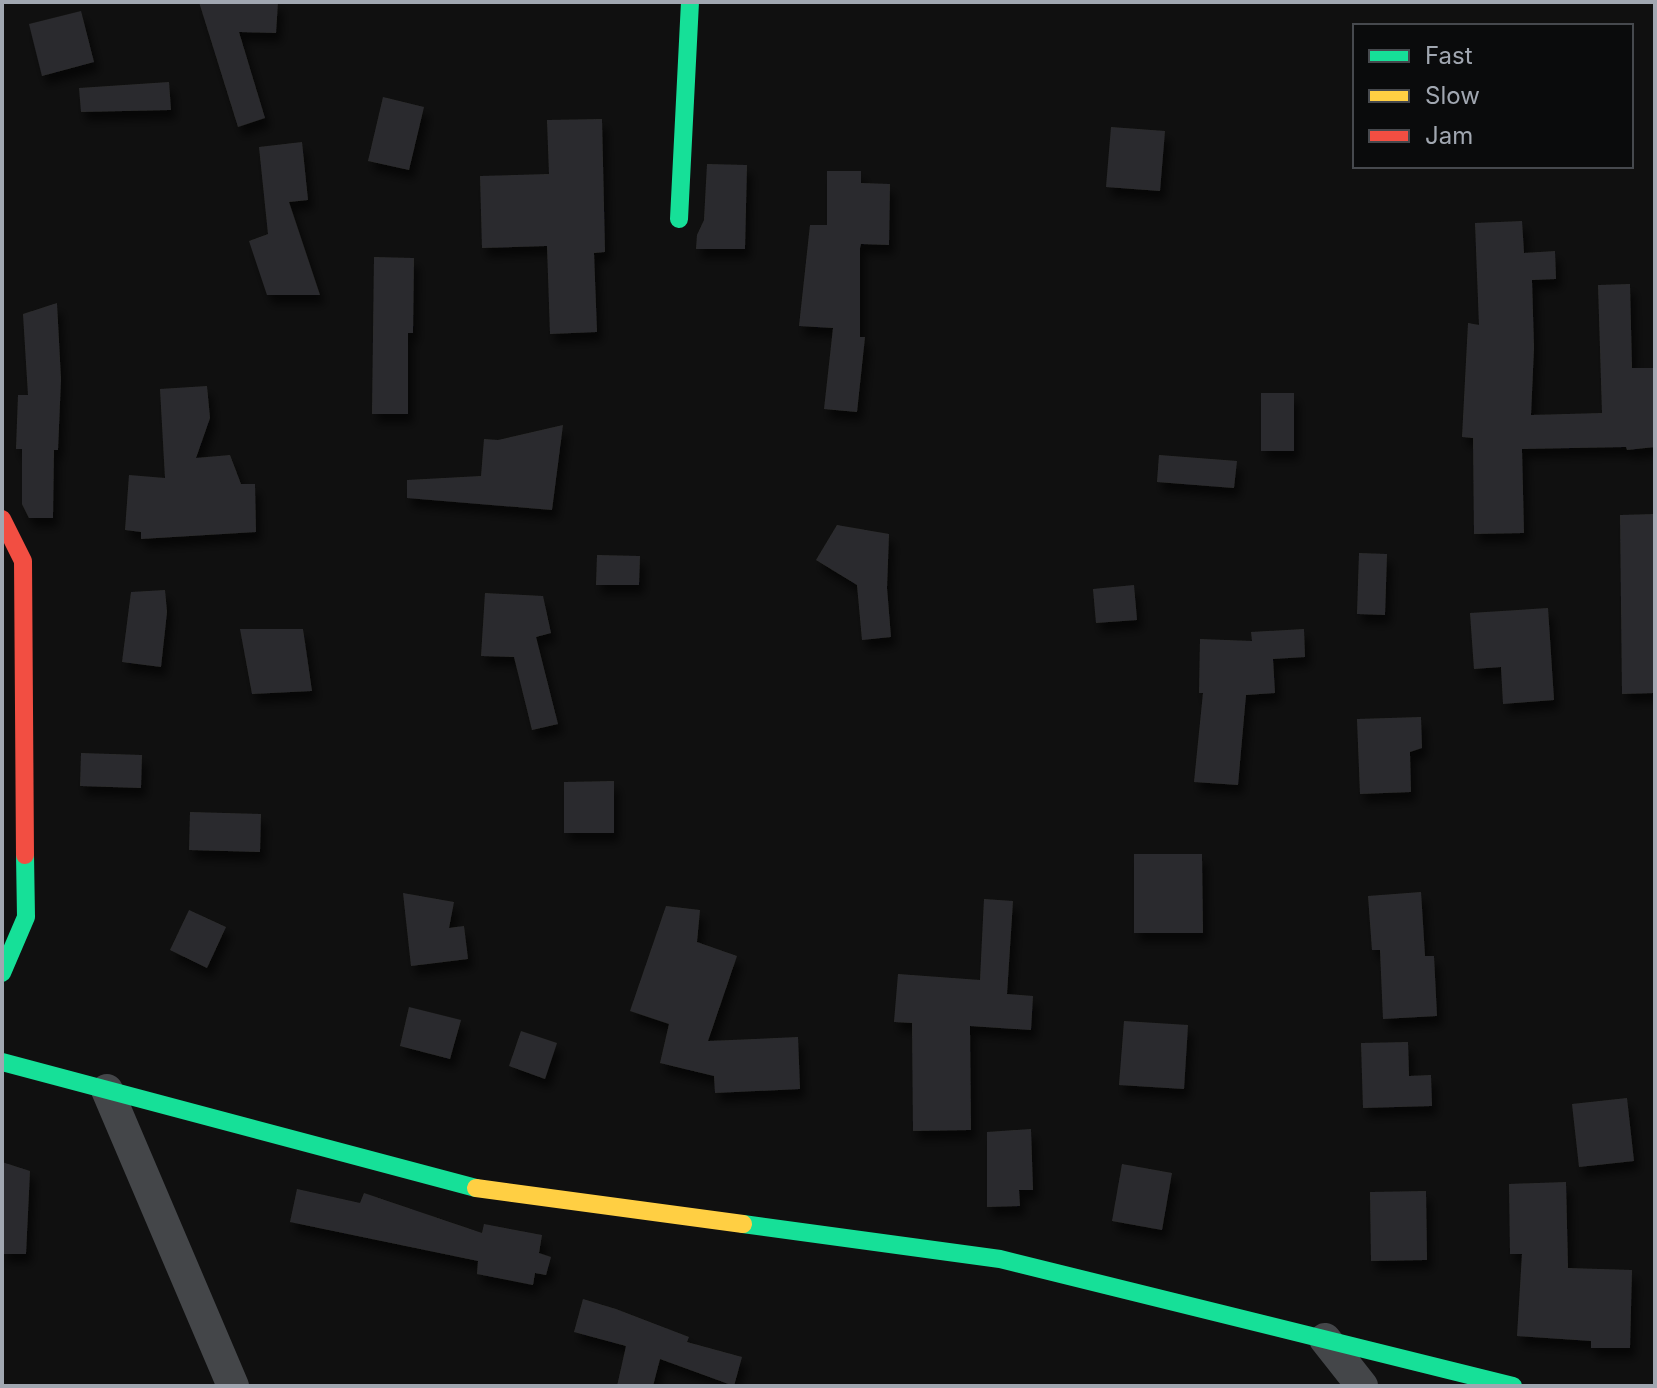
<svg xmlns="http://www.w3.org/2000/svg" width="1657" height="1388" font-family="Inter,sans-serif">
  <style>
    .building { fill: #2c2c2d; filter: url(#shadow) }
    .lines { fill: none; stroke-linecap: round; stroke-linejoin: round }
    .street { stroke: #444649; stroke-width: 32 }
    .fast { stroke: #16e098; stroke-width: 18 }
    .slow { stroke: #ffcf43; stroke-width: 18 }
    .jam { stroke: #f24e42; stroke-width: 18 }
  </style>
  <defs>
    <filter id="shadow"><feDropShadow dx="5" dy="9" stdDeviation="4" flood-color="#0009"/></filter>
  </defs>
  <rect width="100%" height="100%" fill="#101010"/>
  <path class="building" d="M 199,2 L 278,2 L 276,33 L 239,32 L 265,118 L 238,127 Z
    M 81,11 L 94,62 L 42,76 L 29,24 Z
    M 169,82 L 171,110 L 81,112 L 79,88 Z
    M 383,97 L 424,107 L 409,170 L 368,161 Z
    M 602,119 L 605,252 L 594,253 L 597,332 L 550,334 L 547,246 L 482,248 L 480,176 L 549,174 L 547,120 Z
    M 1111,127 L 1165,131 L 1160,191 L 1106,187 Z
    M 302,142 L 308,200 L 289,202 L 320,295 L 267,295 L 249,241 L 268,234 L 259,147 Z
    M 707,164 L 747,165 L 745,249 L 696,249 L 697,235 L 704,220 Z
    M 827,171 L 861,171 L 861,183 L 890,184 L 889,245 L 861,244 L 860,248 L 860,337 L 865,337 L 857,412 L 824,409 L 833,328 L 799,326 L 810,225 L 827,225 Z
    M 1522,221 L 1524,253 L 1555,251 L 1556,279 L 1532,280 L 1534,348 L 1531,415 L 1602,413 L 1598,285 L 1630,284 L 1632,368 L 1655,368 L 1655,447 L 1627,450 L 1626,447 L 1522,449 L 1524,533 L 1474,534 L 1473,438 L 1462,437 L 1468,323 L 1479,325 L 1475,223 Z
    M 374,257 L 414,258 L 413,333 L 408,333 L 408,414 L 372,414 Z
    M 57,303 L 61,379 L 58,450 L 54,450 L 53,518 L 29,518 L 22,504 L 22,449 L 16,449 L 18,395 L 28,395 L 23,314 Z
    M 207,386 L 210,418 L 196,458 L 230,455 L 241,484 L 255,484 L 256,532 L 141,539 L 141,532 L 125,530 L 129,475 L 165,478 L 160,389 Z
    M 1261,393 L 1294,393 L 1294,451 L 1261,451 Z
    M 563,425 L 552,510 L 407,498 L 407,480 L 481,476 L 484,439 L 498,440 Z
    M 1159,455 L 1237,461 L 1234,488 L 1157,482 Z
    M 1655,514 L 1655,693 L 1622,694 L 1620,515 Z
    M 837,525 L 889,534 L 887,588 L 891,637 L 862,640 L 857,585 L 816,560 Z
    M 1359,553 L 1387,554 L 1385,615 L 1357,614 Z
    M 597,555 L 640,556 L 639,585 L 596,585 Z
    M 1134,585 L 1137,620 L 1096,623 L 1093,589 Z
    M 165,590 L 167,612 L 161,667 L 122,662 L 131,592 Z
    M 485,593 L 543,596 L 551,633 L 536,637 L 558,724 L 532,730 L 514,657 L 481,656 Z
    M 1548,608 L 1554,700 L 1503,704 L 1501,667 L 1474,669 L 1470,613 Z
    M 240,629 L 303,629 L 312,691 L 252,694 Z
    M 1304,629 L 1305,657 L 1273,659 L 1275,693 L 1246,695 L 1238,785 L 1194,782 L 1203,693 L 1199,693 L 1200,639 L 1252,641 L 1251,632 Z
    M 1421,717 L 1422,748 L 1410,752 L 1411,792 L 1360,794 L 1357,719 Z
    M 81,753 L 142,755 L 141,788 L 80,786 Z
    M 614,781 L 614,833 L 564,833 L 564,782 Z
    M 190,812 L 261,814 L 260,852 L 189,850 Z
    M 1134,854 L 1202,854 L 1203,933 L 1134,933 Z
    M 1421,892 L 1425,956 L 1434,956 L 1437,1016 L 1383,1019 L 1380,950 L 1372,950 L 1368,896 Z
    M 403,893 L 454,902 L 449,928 L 464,926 L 468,959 L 411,966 Z
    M 984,899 L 1013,901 L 1007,994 L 1033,996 L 1031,1030 L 970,1026 L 971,1130 L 913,1131 L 912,1023 L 894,1022 L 898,974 L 980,980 Z
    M 666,906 L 700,910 L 697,942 L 737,956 L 708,1041 L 798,1037 L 800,1089 L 715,1093 L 714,1076 L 660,1063 L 669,1024 L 630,1011 Z
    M 189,910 L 226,927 L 207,968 L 170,950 Z
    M 409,1007 L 461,1020 L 450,1059 L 400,1046 Z
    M 1124,1021 L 1188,1025 L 1184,1089 L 1119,1085 Z
    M 521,1031 L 557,1043 L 545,1079 L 509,1066 Z
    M 1408,1042 L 1409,1076 L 1431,1075 L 1432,1106 L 1363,1108 L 1361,1043 Z
    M 1627,1098 L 1634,1161 L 1579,1167 L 1572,1104 Z
    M 1031,1129 L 1033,1190 L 1019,1190 L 1020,1206 L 987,1207 L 987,1132 Z
    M 2,1162 L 30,1171 L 26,1254 L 2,1254 Z
    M 1122,1164 L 1172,1173 L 1162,1230 L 1112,1221 Z
    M 1566,1182 L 1568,1268 L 1632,1270 L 1630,1348 L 1591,1348 L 1591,1341 L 1517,1336 L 1522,1254 L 1510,1254 L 1509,1184 Z
    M 297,1189 L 360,1203 L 364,1193 L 482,1233 L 484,1224 L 542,1235 L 539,1253 L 551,1257 L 546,1275 L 535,1273 L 533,1285 L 477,1274 L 478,1261 L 290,1222 Z
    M 1426,1191 L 1427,1260 L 1371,1261 L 1370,1192 Z
    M 583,1299 L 616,1309 L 689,1337 L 687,1342 L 742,1357 L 734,1386 L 660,1359 L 653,1386 L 617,1386 L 626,1346 L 574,1332 Z"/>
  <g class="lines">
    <path class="street" d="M 107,1090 L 233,1386
      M 1325,1339 L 1362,1386"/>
    <path class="fast" d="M 679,219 L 690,2
      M 2,973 L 26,917 L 25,855
      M 2,1062 L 476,1188
      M 743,1224 L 1000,1259 L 1513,1386"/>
    <path class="slow" d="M 476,1188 L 743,1224"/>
    <path class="jam" d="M 2,519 L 23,561 L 25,855"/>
  </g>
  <rect width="1657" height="1388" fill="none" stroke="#a1a7b1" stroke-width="8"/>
  <rect x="1353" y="24" width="280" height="144" fill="#0a0b0c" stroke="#46494e" stroke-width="2"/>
  <rect x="1369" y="50" width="40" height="12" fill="#16e098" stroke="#46494e" stroke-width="2"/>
  <text x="1425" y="64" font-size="24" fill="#a1a7b1">Fast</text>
  <rect x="1369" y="90" width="40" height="12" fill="#ffcf43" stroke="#46494e" stroke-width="2"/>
  <text x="1425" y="104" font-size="24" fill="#a1a7b1">Slow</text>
  <rect x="1369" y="130" width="40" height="12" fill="#f24e42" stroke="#46494e" stroke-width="2"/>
  <text x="1425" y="144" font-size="24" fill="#a1a7b1">Jam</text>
</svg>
